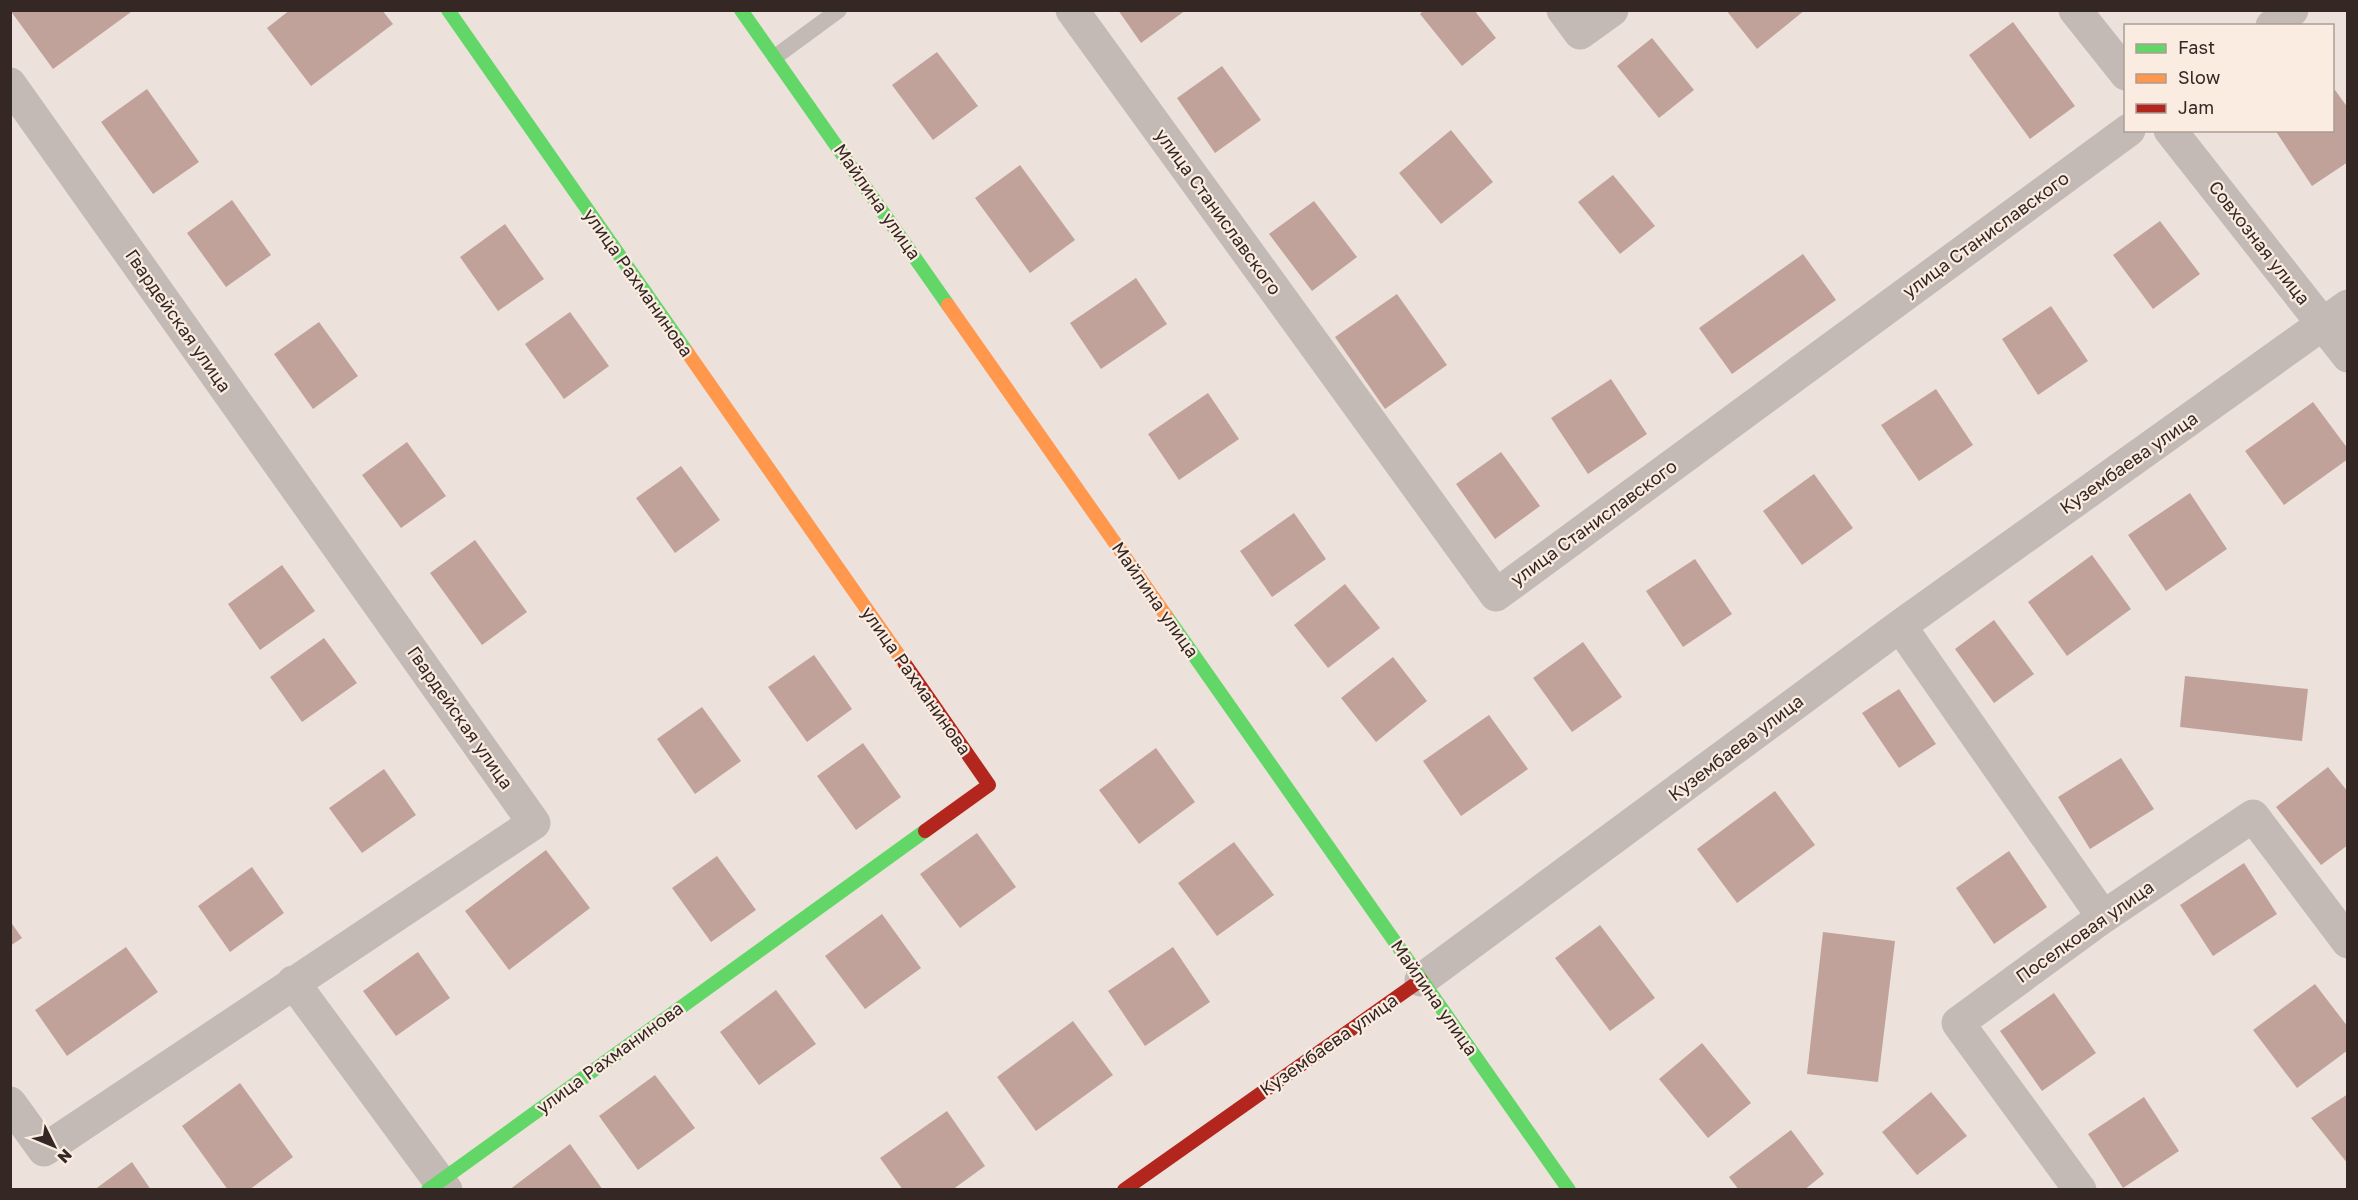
<svg xmlns="http://www.w3.org/2000/svg" width="2358" height="1200" font-family="'Golos Text',sans-serif">
  <style>
    .building { fill: #c1a29b }
    .lines { fill: none; stroke-linecap: round; stroke-linejoin: round }
    .lane { stroke: #c4bab5; stroke-width: 16 }
    .street { stroke: #c4bab5; stroke-width: 33 }
    .fast { stroke: #63d668; stroke-width: 14 }
    .slow { stroke: #ff974d; stroke-width: 14 }
    .jam { stroke: #b3261e; stroke-width: 14 }
    .labels { text-anchor: middle; stroke-width: 4.5; stroke-linejoin: round; paint-order: stroke }
    .street-label { font-size: 18px; fill: #342724; stroke: #faece1 }
  </style>
  <rect width="100%" height="100%" fill="#ece2db"/>
  <path class="building" d="M 10,10 L 130,10 L 131,12 L 53,69 Z
    M 290,10 L 382,10 L 393,24 L 311,86 L 267,28 Z
    M 1118,10 L 1186,10 L 1141,43 Z
    M 1424,10 L 1474,10 L 1496,38 L 1462,66 L 1420,14 Z
    M 1726,10 L 1805,10 L 1757,49 Z
    M 2013,22 L 2075,106 L 2030,139 L 1969,55 Z
    M 1652,38 L 1694,90 L 1659,118 L 1617,66 Z
    M 937,52 L 978,106 L 933,140 L 892,85 Z
    M 1222,66 L 1261,120 L 1215,153 L 1177,98 Z
    M 147,89 L 199,162 L 153,194 L 101,122 Z
    M 2335,90 L 2348,108 L 2348,162 L 2312,186 L 2275,130 L 2332,130 L 2332,92 Z
    M 1451,130 L 1493,182 L 1441,224 L 1399,173 Z
    M 1020,165 L 1075,240 L 1030,273 L 975,198 Z
    M 1613,175 L 1655,226 L 1620,254 L 1578,202 Z
    M 232,200 L 271,255 L 226,287 L 187,233 Z
    M 1314,201 L 1357,257 L 1312,291 L 1269,234 Z
    M 2160,221 L 2200,274 L 2153,309 L 2113,255 Z
    M 505,224 L 544,279 L 498,311 L 460,257 Z
    M 1803,254 L 1836,300 L 1732,374 L 1699,328 Z
    M 1136,278 L 1167,324 L 1101,369 L 1070,323 Z
    M 1397,294 L 1447,365 L 1385,409 L 1335,337 Z
    M 2051,306 L 2088,361 L 2038,395 L 2002,339 Z
    M 570,312 L 609,366 L 564,399 L 525,344 Z
    M 319,322 L 358,376 L 313,409 L 274,354 Z
    M 1611,379 L 1647,434 L 1588,474 L 1551,418 Z
    M 1936,389 L 1973,445 L 1919,481 L 1881,425 Z
    M 1208,393 L 1239,439 L 1179,480 L 1148,434 Z
    M 2313,402 L 2348,449 L 2348,459 L 2284,505 L 2245,451 Z
    M 407,442 L 446,496 L 401,528 L 362,475 Z
    M 1501,452 L 1540,506 L 1495,539 L 1456,484 Z
    M 681,466 L 720,520 L 675,553 L 636,498 Z
    M 1814,474 L 1853,528 L 1802,565 L 1763,511 Z
    M 2190,493 L 2227,549 L 2166,591 L 2128,535 Z
    M 1294,513 L 1326,559 L 1272,597 L 1240,551 Z
    M 475,540 L 527,612 L 482,645 L 430,573 Z
    M 2092,555 L 2131,609 L 2067,656 L 2028,602 Z
    M 1695,559 L 1732,614 L 1683,647 L 1646,591 Z
    M 282,565 L 315,611 L 260,650 L 228,604 Z
    M 1345,584 L 1380,628 L 1328,668 L 1294,625 Z
    M 1994,620 L 2034,674 L 1994,703 L 1955,649 Z
    M 324,638 L 357,683 L 302,722 L 270,677 Z
    M 1583,642 L 1622,697 L 1572,732 L 1533,678 Z
    M 814,655 L 852,709 L 807,742 L 768,687 Z
    M 1393,657 L 1427,701 L 1376,742 L 1341,698 Z
    M 2185,676 L 2308,689 L 2302,741 L 2180,727 Z
    M 1899,689 L 1936,744 L 1899,768 L 1862,713 Z
    M 702,707 L 741,761 L 695,794 L 657,739 Z
    M 1489,715 L 1528,769 L 1461,816 L 1423,761 Z
    M 863,743 L 901,797 L 856,830 L 817,776 Z
    M 1156,748 L 1195,802 L 1139,844 L 1099,790 Z
    M 2121,758 L 2154,809 L 2090,849 L 2058,797 Z
    M 2328,767 L 2348,792 L 2348,845 L 2321,865 L 2276,807 Z
    M 384,769 L 416,815 L 362,853 L 329,808 Z
    M 1775,791 L 1815,845 L 1737,903 L 1697,849 Z
    M 977,833 L 1016,887 L 960,928 L 920,874 Z
    M 1234,842 L 1274,895 L 1217,936 L 1178,883 Z
    M 546,850 L 590,908 L 509,970 L 465,911 Z
    M 2009,851 L 2047,907 L 1994,944 L 1956,888 Z
    M 717,856 L 756,910 L 711,942 L 672,888 Z
    M 2244,863 L 2277,914 L 2213,956 L 2180,905 Z
    M 252,867 L 284,913 L 230,952 L 198,906 Z
    M 882,914 L 921,968 L 865,1009 L 825,956 Z
    M 10,921 L 22,938 L 10,946 Z
    M 1600,925 L 1655,998 L 1610,1031 L 1555,958 Z
    M 1823,932 L 1895,941 L 1878,1082 L 1807,1074 Z
    M 126,947 L 158,992 L 67,1056 L 35,1010 Z
    M 1173,947 L 1210,1002 L 1145,1046 L 1108,991 Z
    M 418,952 L 450,998 L 396,1036 L 363,991 Z
    M 2315,984 L 2348,1027 L 2348,1050 L 2297,1088 L 2253,1030 Z
    M 776,990 L 816,1044 L 759,1085 L 720,1032 Z
    M 2054,993 L 2096,1053 L 2042,1091 L 2000,1031 Z
    M 1073,1021 L 1113,1075 L 1036,1131 L 997,1077 Z
    M 1702,1043 L 1751,1103 L 1708,1138 L 1659,1079 Z
    M 655,1075 L 695,1128 L 638,1170 L 599,1116 Z
    M 240,1083 L 293,1157 L 249,1190 L 228,1190 L 182,1126 Z
    M 1931,1092 L 1967,1136 L 1917,1175 L 1882,1132 Z
    M 2348,1094 L 2348,1164 L 2311,1118 Z
    M 2144,1097 L 2179,1151 L 2123,1188 L 2088,1134 Z
    M 947,1111 L 985,1166 L 952,1190 L 903,1190 L 880,1158 Z
    M 1791,1130 L 1824,1174 L 1804,1190 L 1739,1190 L 1729,1177 Z
    M 570,1144 L 603,1190 L 509,1190 Z
    M 132,1162 L 151,1190 L 94,1190 Z"/>
  <g class="lines">
    <path class="lane" d="M 775,57 L 839,10"/>
    <path class="street" d="M 1072,10 L 1496,595 L 2129,130
      M 1563,10 L 1580,33 L 1612,10
      M 2075,10 L 2126,74
      M 2272,26 L 2292,10
      M 10,84 L 534,823 L 44,1150 L 10,1103
      M 2170,130 L 2348,356
      M 1900,626 L 2103,917
      M 1421,980 L 1900,626 L 2348,306
      M 293,982 L 446,1190
      M 2080,1190 L 1958,1023 L 2103,917 L 2253,816 L 2348,942"/>
    <path class="fast" d="M 448,10 L 687,352
      M 741,10 L 948,305
      M 1167,617 L 1569,1190
      M 428,1190 L 925,831"/>
    <path class="slow" d="M 948,305 L 1167,617
      M 687,352 L 905,664"/>
    <path class="jam" d="M 905,664 L 989,785 L 925,831
      M 1124,1190 L 1421,980"/>
  </g>
  <g class="labels">
    <g class="street-label">
      <text transform="translate(877 202) rotate(55)" y="6">Майлина улица</text>
      <text transform="translate(1218 212) rotate(54)" y="6">улица Станиславского</text>
      <text transform="translate(1986 235) rotate(-36)" y="6">улица Станиславского</text>
      <text transform="translate(2259 243) rotate(52)" y="6">Совхозная улица</text>
      <text transform="translate(638 283) rotate(55)" y="6">улица Рахманинова</text>
      <text transform="translate(178 321) rotate(55)" y="6">Гвардейская улица</text>
      <text transform="translate(2129 463) rotate(-35)" y="6">Кузембаева улица</text>
      <text transform="translate(1594 523) rotate(-36)" y="6">улица Станиславского</text>
      <text transform="translate(1155 600) rotate(55)" y="6">Майлина улица</text>
      <text transform="translate(916 681) rotate(55)" y="6">улица Рахманинова</text>
      <text transform="translate(460 718) rotate(55)" y="6">Гвардейская улица</text>
      <text transform="translate(1736 748) rotate(-37)" y="6">Кузембаева улица</text>
      <text transform="translate(2085 932) rotate(-35)" y="6">Поселковая улица</text>
      <text transform="translate(1434 998) rotate(55)" y="6">Майлина улица</text>
      <text transform="translate(1329 1045) rotate(-35)" y="6">Кузембаева улица</text>
      <text transform="translate(610 1058) rotate(-36)" y="6">улица Рахманинова</text>
    </g>
  </g>
  <rect width="2358" height="1200" fill="none" stroke="#342724" stroke-width="24"/>
  <rect x="2124" y="24" width="210" height="108" fill="#faece1" stroke="#ab9d95" stroke-width="1.5"/>
  <rect x="2136" y="44" width="30" height="9" fill="#63d668" stroke="#ab9d95" stroke-width="1.5"/>
  <text x="2178" y="54" font-size="18" fill="#342724">Fast</text>
  <rect x="2136" y="74" width="30" height="9" fill="#ff974d" stroke="#ab9d95" stroke-width="1.5"/>
  <text x="2178" y="84" font-size="18" fill="#342724">Slow</text>
  <rect x="2136" y="104" width="30" height="9" fill="#b3261e" stroke="#ab9d95" stroke-width="1.5"/>
  <text x="2178" y="114" font-size="18" fill="#342724">Jam</text>
  <g transform="translate(54 1146) rotate(133)" stroke="#faece1" stroke-width="4.5" paint-order="stroke">
  <path d="M0-4.5L10 22L0 15L-10 22Z" fill="#342724"/>
  <text y="-9" font-size="16" font-weight="bold" text-anchor="middle" fill="#342724">N</text>
  </g>
</svg>
